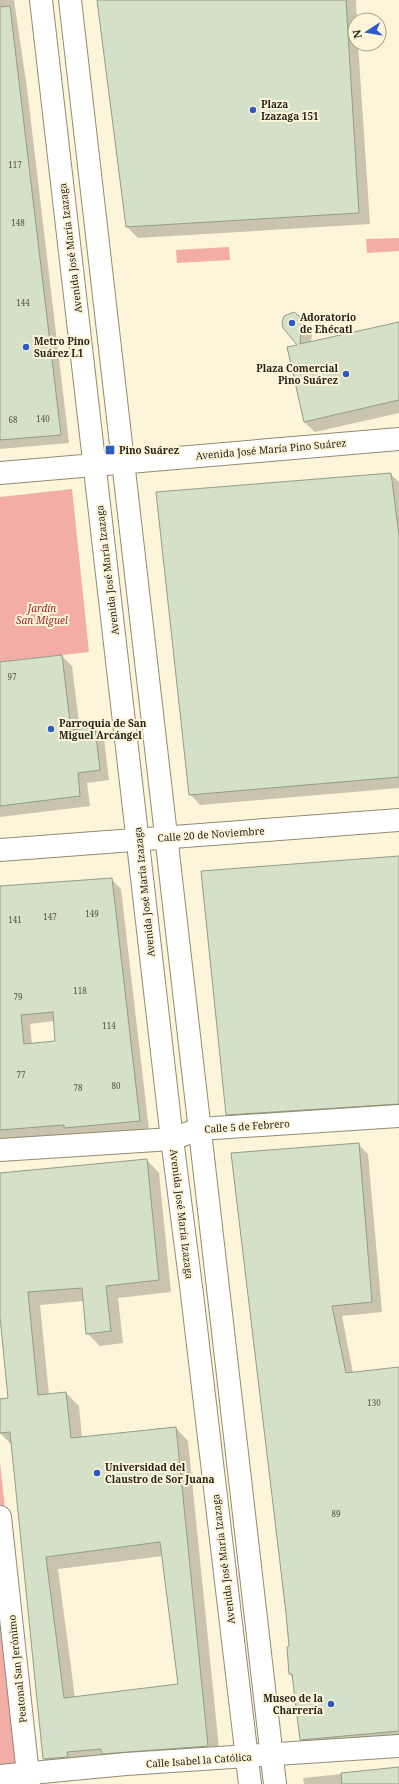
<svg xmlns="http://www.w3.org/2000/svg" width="399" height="1784" font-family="'Noto Serif',serif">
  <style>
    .green { fill: #f2ada6 }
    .shadow { fill: #0003; fill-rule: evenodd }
    .building { fill: #d4e0c7; stroke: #929d86; fill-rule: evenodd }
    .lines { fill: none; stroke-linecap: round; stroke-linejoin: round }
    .street-casing { stroke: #928b72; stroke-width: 24 }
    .secondary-casing { stroke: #928b72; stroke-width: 24 }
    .primary-casing { stroke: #928b72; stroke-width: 24 }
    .street { stroke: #fff; stroke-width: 22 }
    .secondary { stroke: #fff; stroke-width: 22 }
    .primary { stroke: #fff; stroke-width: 22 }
    .poi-dot { fill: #2c5ac9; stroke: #fdf5da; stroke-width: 1.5 }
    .labels { text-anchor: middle; stroke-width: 4; stroke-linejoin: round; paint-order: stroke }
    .number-label { font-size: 8px; fill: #525345 }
    .poi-label { font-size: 10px; font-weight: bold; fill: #27241a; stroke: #fdf5da; text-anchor: start }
    .street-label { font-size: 10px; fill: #27241a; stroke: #fdf5da }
    .park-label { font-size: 10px; font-style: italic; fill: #962827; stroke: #fdf5da }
  </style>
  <rect width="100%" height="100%" fill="#fdf5da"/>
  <path class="green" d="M 399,238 L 399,251 L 367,253 L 366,239 Z
    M 229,247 L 230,260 L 177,263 L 176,250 Z
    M 72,489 L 89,652 L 0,662 L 0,497 Z
    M 0,1462 L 32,1759 L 31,1762 L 0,1765 Z"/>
  <path class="shadow" d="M 0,0 L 14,0 L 27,88 L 69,443 L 0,449 Z
    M 98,0 L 356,0 L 357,20 L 355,20 L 355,44 L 358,44 L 370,224 L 138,238 L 127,227 Z
    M 293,313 L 309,327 L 312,333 L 311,343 L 399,323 L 399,413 L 315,432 L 304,422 L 299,346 L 283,322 L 288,314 Z
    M 390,474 L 399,482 L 399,788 L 200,805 L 190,794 Z
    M 62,656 L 72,666 L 80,730 L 94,728 L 104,738 L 109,780 L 87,783 L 90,806 L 0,817 L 0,663 Z
    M 399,857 L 399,1113 L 237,1124 L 227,1114 Z
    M 111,879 L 121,889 L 149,1130 L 75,1137 L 72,1134 L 0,1140 L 0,888 ZM 54,1021 L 57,1042 L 32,1044 L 30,1024 Z
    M 358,1144 L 368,1154 L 382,1312 L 342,1316 L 353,1373 L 399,1368 L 399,1741 L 311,1750 L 301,1739 L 293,1678 L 290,1674 L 290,1647 L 232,1154 Z
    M 147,1160 L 159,1173 L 171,1292 L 118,1298 L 123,1343 L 100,1346 L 87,1333 L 84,1301 L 40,1305 L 49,1395 L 66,1393 L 79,1406 L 82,1438 L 176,1428 L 188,1441 L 220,1758 L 56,1772 L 44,1759 L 12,1445 L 0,1433 L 0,1400 L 9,1399 L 0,1307 L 0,1174 ZM 163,1556 L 179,1685 L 75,1698 L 58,1569 Z
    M 399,1768 L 399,1784 L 304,1784 L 303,1778 Z"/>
  <path class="building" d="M 97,0 L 346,0 L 359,213 L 126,227 Z
    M 10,6 L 61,435 L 0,440 L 0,7 Z
    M 294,312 L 299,316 L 302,322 L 300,344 L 399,322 L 399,400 L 304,422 L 287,347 L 297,345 L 283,328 L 282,322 L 284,316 Z
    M 391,473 L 399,535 L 399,777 L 189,795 L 156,492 Z
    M 62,655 L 71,730 L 95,727 L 100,770 L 78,773 L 80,796 L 0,806 L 0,662 Z
    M 399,856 L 399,1104 L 226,1115 L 201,871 Z
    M 112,878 L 140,1121 L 64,1128 L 64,1125 L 0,1130 L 0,886 ZM 53,1012 L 55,1041 L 24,1044 L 21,1015 Z
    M 359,1143 L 372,1302 L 332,1306 L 346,1373 L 399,1367 L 399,1731 L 300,1740 L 292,1674 L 289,1674 L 287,1647 L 289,1646 L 286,1613 L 231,1153 Z
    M 147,1159 L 159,1280 L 106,1286 L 111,1331 L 86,1334 L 82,1288 L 28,1292 L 38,1395 L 66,1392 L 71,1438 L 176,1427 L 208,1746 L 102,1754 L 101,1749 L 67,1752 L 68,1757 L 43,1759 L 10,1432 L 0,1433 L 0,1399 L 8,1398 L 0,1317 L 0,1173 ZM 160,1542 L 178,1684 L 64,1698 L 46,1557 Z
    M 399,1767 L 399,1784 L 342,1784 L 341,1773 Z"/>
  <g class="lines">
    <defs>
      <path id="street" d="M 0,1150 L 172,1139 L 199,1129 L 399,1116
        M 0,1517 L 29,1784"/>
      <path id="secondary" d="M 0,473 L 399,439
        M 0,850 L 399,820
        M 0,1776 L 126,1764 L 399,1746"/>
      <path id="primary" d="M 41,0 L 172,1139 L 192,1294 L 250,1784
        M 70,0 L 275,1784"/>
    </defs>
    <use href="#street" class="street-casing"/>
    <use href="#secondary" class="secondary-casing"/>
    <use href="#primary" class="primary-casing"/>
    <use href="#street" class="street"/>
    <use href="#secondary" class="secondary"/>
    <use href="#primary" class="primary"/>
  </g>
  <g class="poi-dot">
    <circle cx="253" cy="110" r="4"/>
    <circle cx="292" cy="323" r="4"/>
    <circle cx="26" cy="347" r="4"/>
    <circle cx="346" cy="374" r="4"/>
    <rect x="105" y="445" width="10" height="10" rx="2"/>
    <circle cx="51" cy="729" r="4"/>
    <circle cx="97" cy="1473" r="4"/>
    <circle cx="331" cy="1704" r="4"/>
  </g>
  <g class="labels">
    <g class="number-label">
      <text x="15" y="168">117</text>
      <text x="18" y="226">148</text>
      <text x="23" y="306">144</text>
      <text x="43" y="422">140</text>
      <text x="13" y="423">68</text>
      <text x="12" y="680">97</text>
      <text x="92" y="917">149</text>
      <text x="50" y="920">147</text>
      <text x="15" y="923">141</text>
      <text x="80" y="994">118</text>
      <text x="18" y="1000">79</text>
      <text x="109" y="1029">114</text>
      <text x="21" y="1078">77</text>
      <text x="116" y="1089">80</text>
      <text x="78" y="1091">78</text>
      <text x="374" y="1406">130</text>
      <text x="336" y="1517">89</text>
    </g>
    <g class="poi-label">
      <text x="261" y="108">Plaza<tspan x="261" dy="12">Izazaga 151</tspan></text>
      <text x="300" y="321">Adoratorio<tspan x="300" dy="12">de Ehécatl</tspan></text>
      <text x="34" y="345">Metro Pino<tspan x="34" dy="12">Suárez L1</tspan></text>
      <text x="338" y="372" text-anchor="end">Plaza Comercial<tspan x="338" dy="12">Pino Suárez</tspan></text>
      <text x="119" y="454">Pino Suárez</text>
      <text x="59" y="727">Parroquia de San<tspan x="59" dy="12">Miguel Arcángel</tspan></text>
      <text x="105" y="1471">Universidad del<tspan x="105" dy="12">Claustro de Sor Juana</tspan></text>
      <text x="323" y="1702" text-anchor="end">Museo de la<tspan x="323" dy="12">Charrería</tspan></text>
    </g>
    <g class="street-label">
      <text transform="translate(70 248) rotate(-97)" y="4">Avenida José María Izazaga</text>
      <text transform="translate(271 449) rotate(-5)" y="4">Avenida José María Pino Suárez</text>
      <text transform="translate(107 570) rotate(-97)" y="4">Avenida José María Izazaga</text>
      <text transform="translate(211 834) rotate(-4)" y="4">Calle 20 de Noviembre</text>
      <text transform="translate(144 892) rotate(-96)" y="4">Avenida José María Izazaga</text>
      <text transform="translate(247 1126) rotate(-4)" y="4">Calle 5 de Febrero</text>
      <text transform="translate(182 1214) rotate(83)" y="4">Avenida José María Izazaga</text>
      <text transform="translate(223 1559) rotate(-97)" y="4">Avenida José María Izazaga</text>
      <text transform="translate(17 1669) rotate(-96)" y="4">Peatonal San Jerónimo</text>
      <text transform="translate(199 1760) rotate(-4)" y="4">Calle Isabel la Católica</text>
    </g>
    <g class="park-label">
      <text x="42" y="612">Jardín<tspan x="42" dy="12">San Miguel</tspan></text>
    </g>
  </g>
  <g transform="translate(367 32) rotate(258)"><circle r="19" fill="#fdf5da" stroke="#a7a18d"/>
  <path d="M0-3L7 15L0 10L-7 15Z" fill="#2c5ac9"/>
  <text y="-6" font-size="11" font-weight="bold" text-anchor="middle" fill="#27241a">N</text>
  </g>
</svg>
